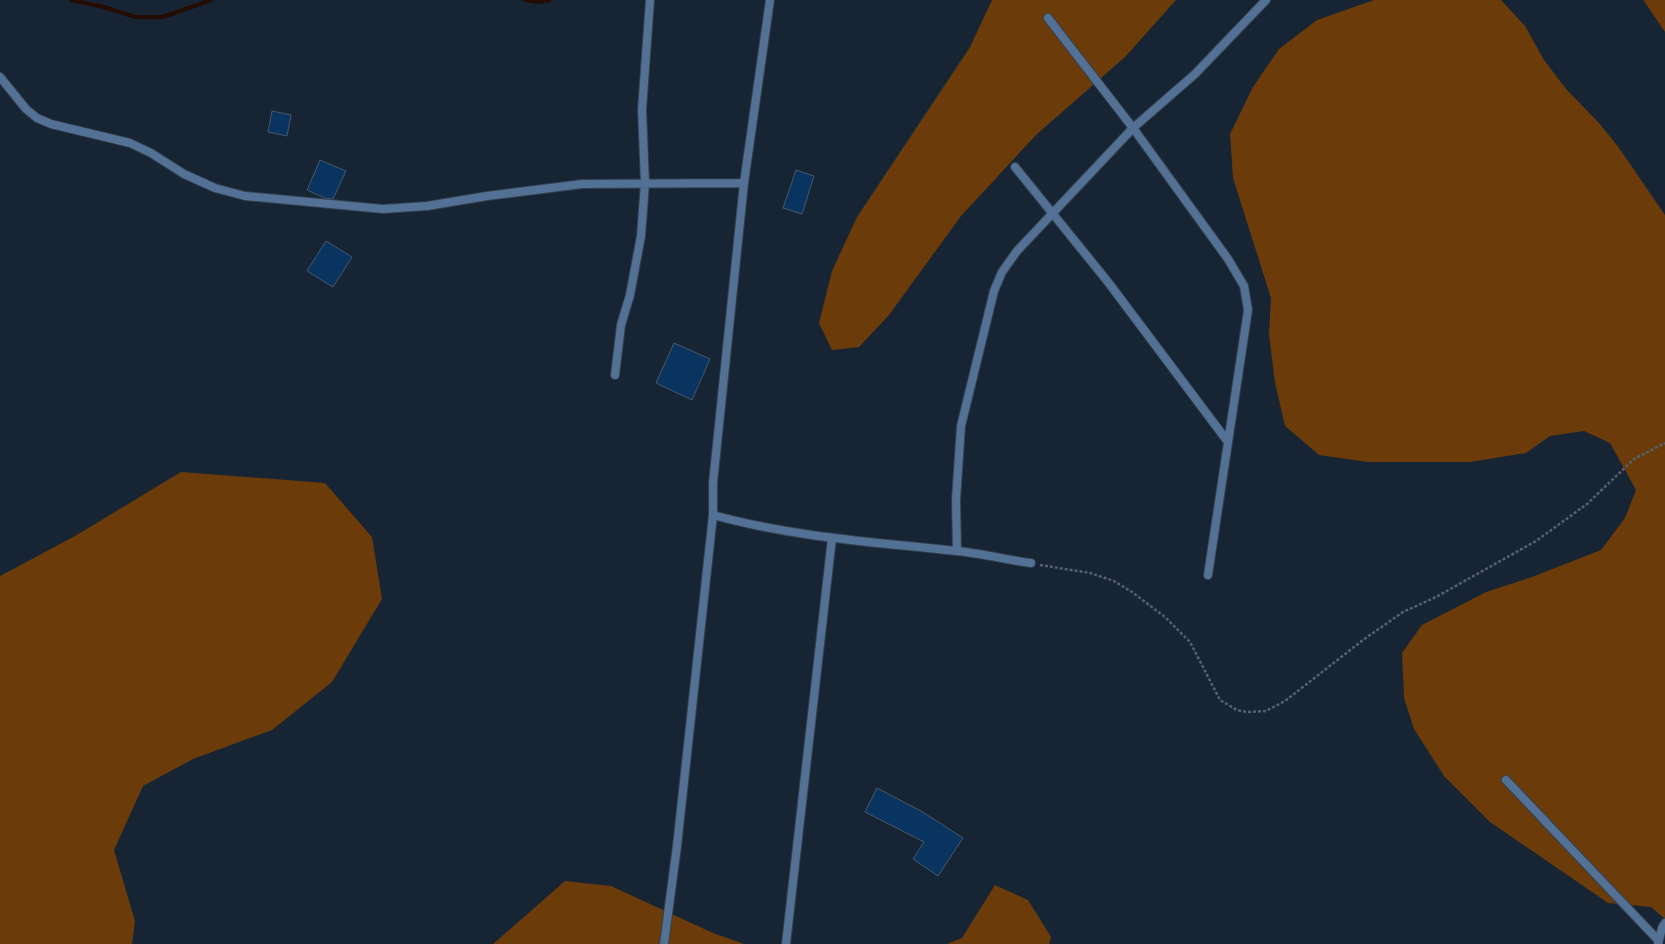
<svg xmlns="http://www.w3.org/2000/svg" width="1665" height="944" font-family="Signika,sans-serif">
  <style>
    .forest { fill: #6b3c09 }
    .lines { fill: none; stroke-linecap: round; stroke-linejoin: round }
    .stream { stroke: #240c00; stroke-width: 4 }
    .building { fill: #08345f; stroke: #485869 }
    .street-casing { stroke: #33404f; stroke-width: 10 }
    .path { stroke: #55616f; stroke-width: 2.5; stroke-dasharray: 3 2; stroke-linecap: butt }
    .street { stroke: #527195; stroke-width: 8 }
  </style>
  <rect width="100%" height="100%" fill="#162433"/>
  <path class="forest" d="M 992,0 L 1176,0 L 1125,57 L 1036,135 L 961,216 L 889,315 L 859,347 L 832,350 L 819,323 L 832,271 L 857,217 L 970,47 Z
    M 1374,0 L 1501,0 L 1525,26 L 1544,60 L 1566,89 L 1599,123 L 1619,148 L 1665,215 L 1665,919 L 1651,907 L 1608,903 L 1490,822 L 1444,776 L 1414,729 L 1404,698 L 1402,653 L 1422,625 L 1486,592 L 1532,577 L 1601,550 L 1625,518 L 1636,490 L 1610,443 L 1584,431 L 1550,436 L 1526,453 L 1470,462 L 1368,462 L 1319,455 L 1285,426 L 1275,383 L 1269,334 L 1271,298 L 1233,178 L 1230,134 L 1253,87 L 1279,49 L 1317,20 Z
    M 1643,0 L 1665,0 L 1665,32 L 1644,1 Z
    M 181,472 L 325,483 L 372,537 L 382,599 L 332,682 L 272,730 L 193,759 L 143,786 L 114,850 L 135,921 L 132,944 L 0,944 L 0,576 L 75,536 Z
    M 565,881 L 611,886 L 713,933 L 744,944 L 493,944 Z
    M 995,885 L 1028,900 L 1051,937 L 1049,944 L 947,944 L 962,938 Z"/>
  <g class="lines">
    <path class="stream" d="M 71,0 L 104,7 L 135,17 L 163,17 L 211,0
      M 525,0 L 539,2 L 549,0"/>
  </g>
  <path class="building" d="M 272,111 L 291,115 L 287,136 L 268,132 Z
    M 320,160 L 346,171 L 333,199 L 325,198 L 307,190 Z
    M 796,170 L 814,176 L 802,214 L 783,208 Z
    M 326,241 L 352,257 L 333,287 L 307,271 Z
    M 674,343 L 710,359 L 692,400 L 656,383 Z
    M 877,788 L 921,811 L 963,838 L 938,876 L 913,859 L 924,842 L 865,812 Z"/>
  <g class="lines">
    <defs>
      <path id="street" d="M 1048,18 L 1133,128 L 1228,259 L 1244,286 L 1248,310 L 1208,575
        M 0,77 L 26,109 L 37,118 L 51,124 L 130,143 L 151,153 L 184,174 L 215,188 L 245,196 L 383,209 L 427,206 L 487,196 L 582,184 L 744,183
        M 1015,167 L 1108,282 L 1228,442
        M 615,375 L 621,325 L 630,295 L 641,236 L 645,183 L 642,110 L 650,0
        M 713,515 C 792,537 875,542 956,551 C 981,553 1006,560 1031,563
        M 957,551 L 956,500 L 961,426 L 994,291 L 1002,272 L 1017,251 L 1133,128 L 1195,74 L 1266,0
        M 1506,780 L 1658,940
        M 664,944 L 677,846 L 713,515 L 713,483 L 744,183 L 770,0
        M 786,944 L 832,538
        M 1658,944 L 1662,928 L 1665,923"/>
    </defs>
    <use href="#street" class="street-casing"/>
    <path class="path" d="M 1040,565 L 1090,573 L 1114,581 L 1132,592 L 1165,617 L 1190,642 L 1220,700 L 1237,710 L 1246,712 L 1266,711 L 1285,701 L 1363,640 L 1403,612 L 1436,597 L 1536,541 L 1587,504 L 1634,459 L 1665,443"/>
    <use href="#street" class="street"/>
  </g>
</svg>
